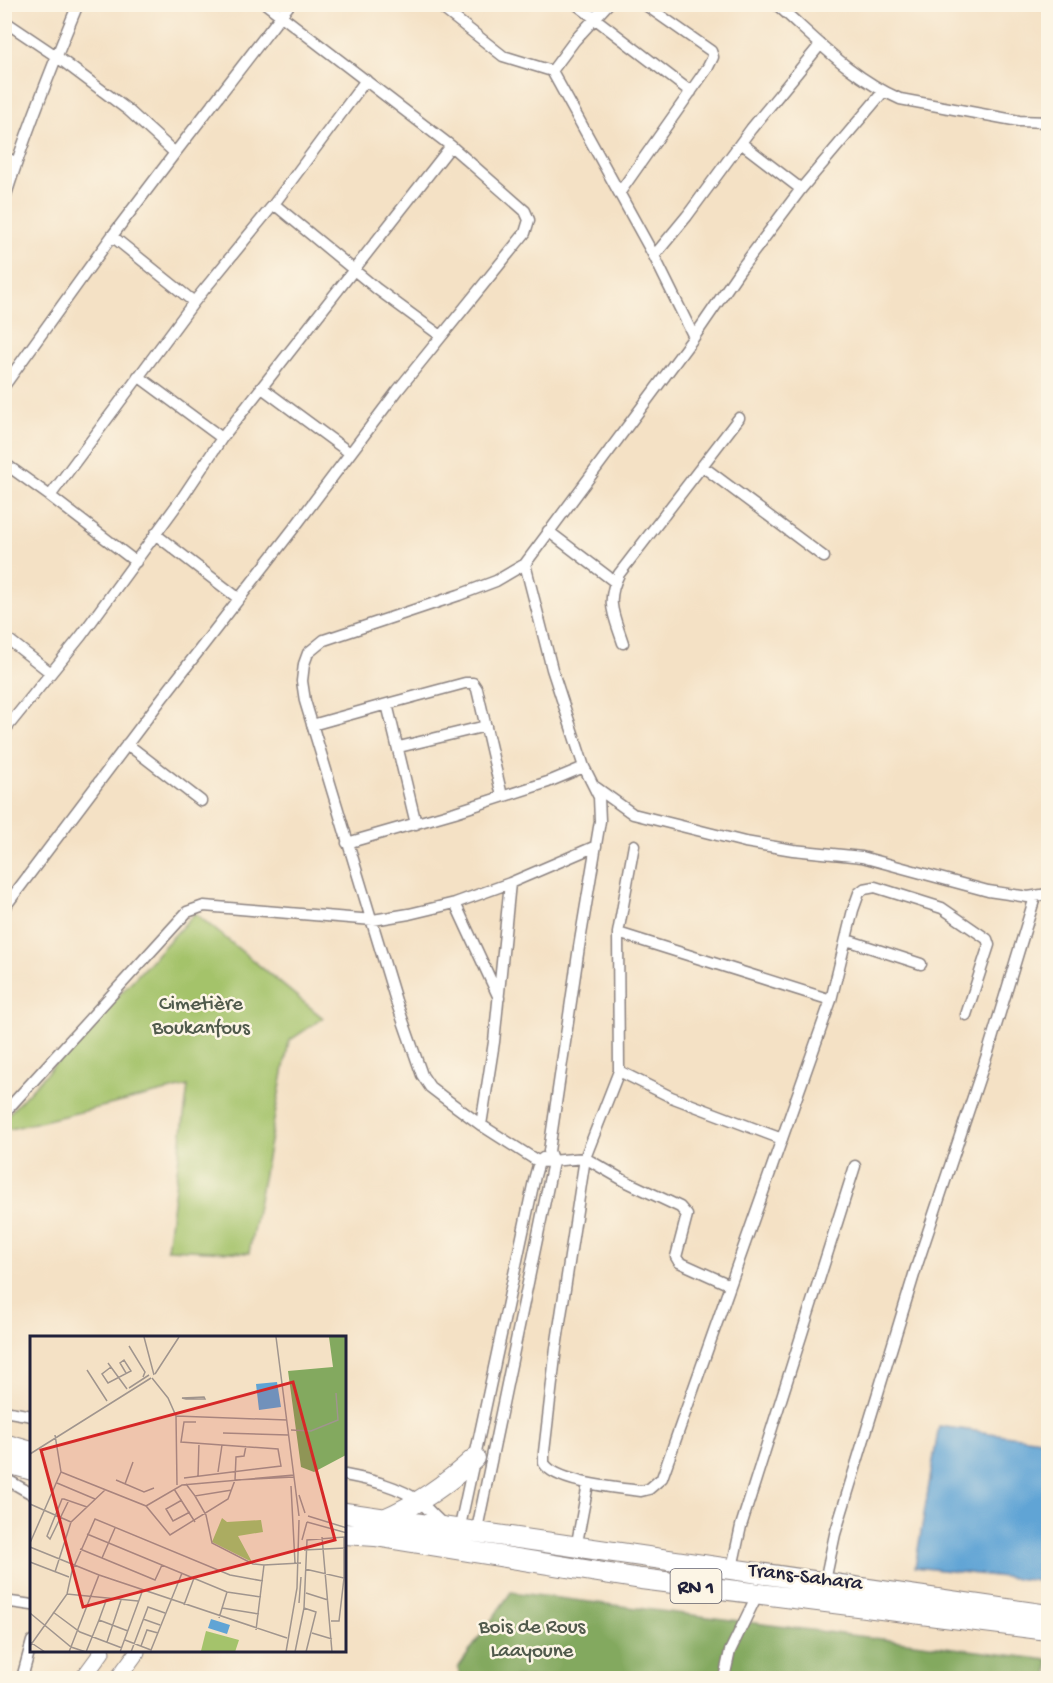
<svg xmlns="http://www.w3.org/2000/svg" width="1053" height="1683" font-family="'Gochi Hand',sans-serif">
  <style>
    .green { fill: #a4c36b; stroke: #637253; stroke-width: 1.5 }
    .forest { fill: #83a95f; stroke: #52664d; stroke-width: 1.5 }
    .water { fill: #60a4d5; stroke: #416388; stroke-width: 1.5 }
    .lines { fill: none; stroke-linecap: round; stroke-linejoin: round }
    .street-casing { stroke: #8b8280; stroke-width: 13 }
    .secondary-casing { stroke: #8b8280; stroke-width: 17 }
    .highway-casing { stroke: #8b8280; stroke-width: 22 }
    .street { stroke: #fff; stroke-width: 10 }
    .secondary { stroke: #fff; stroke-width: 15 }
    .highway { stroke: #fff; stroke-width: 20 }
    .labels { text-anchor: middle; stroke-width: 5; stroke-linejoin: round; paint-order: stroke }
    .shield { fill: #fcf5e5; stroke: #63616e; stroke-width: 1.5 }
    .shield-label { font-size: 20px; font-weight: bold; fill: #22223b }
    .park-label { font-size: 21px; fill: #505a4c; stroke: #fcf5e5 }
    .street-label { font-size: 21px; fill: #22223b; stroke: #fcf5e5 }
    .inset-road { fill: none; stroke: #a0958e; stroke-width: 1.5 }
    .view { fill: #d62828; fill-opacity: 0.15; stroke: #d62828; stroke-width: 3 }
    .inset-edge { fill: none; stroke: #22223b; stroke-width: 3 }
  </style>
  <rect width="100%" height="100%" fill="#fcf5e5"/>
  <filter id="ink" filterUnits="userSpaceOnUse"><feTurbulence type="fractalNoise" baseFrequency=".0167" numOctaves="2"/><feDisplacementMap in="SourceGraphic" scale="12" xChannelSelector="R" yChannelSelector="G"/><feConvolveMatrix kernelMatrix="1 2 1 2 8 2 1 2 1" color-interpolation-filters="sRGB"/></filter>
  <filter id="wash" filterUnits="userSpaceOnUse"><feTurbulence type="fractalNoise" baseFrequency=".008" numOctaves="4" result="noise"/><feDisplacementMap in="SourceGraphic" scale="24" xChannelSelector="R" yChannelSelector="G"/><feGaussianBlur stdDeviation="1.35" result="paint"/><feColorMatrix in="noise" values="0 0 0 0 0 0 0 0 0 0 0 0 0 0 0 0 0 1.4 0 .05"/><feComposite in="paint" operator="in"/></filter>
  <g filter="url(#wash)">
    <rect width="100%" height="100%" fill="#f4e1c5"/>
    <path class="green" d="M 195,913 L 323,1018 L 289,1041 L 249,1253 L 167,1249 L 188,1086 L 10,1129 L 5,1128 L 4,1119 Z"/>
    <path class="forest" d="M 511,1592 L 1048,1660 L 1048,1678 L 460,1678 L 458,1668 Z"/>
    <path class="water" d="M 939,1426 L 1048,1441 L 1048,1582 L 915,1567 Z"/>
  </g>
  <g filter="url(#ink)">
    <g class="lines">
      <defs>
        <path id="street" d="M 437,4 L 503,56 L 552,71
          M 576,4 L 691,92
          M 608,4 L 575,40 L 552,71 L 654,256 L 694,337
          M 776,4 C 816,39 851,78 900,99 L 1019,121 L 1048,122
          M 4,21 L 56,56 L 128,110 L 175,153 L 112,236 L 4,386
          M 366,80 L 274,204 L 377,289 L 441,336
          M 741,143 L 801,189
          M 175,153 L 290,4
          M 4,156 L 16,163
          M 620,192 L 708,67 L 713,57 L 711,51 L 644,4
          M 4,201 C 25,134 51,69 78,4
          M 112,236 L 194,302
          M 654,256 L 687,216 L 751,129 L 820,45
          M 138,376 L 222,438
          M 262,388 L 350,453
          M 4,463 L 50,496
          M 702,466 L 824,557
          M 548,531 L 615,582
          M 155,534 L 238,598
          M 136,562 L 50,496 L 194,302 L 274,204
          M 4,636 L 51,673
          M 623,643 C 614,615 605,602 619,574 L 739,418
          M 312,725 L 387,704
          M 4,731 L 81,636 L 182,498 L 222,438 L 451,146
          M 127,744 L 201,801
          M 399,747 L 486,726
          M 594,786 L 633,814 L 745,842 L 793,850 L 862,857 L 988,891 L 1028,897 L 1048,894
          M 416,824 L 387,704 L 465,683 L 473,683 L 477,689 L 502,796
          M 347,843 L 455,812 L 548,782 L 584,767
          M 634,845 L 618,933 L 619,1071 L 585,1158 L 556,1348 L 544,1452 L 544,1463 C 555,1483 619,1488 641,1491 L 649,1489 L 662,1478 L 831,1000 L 853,910 L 859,893 L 864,889 L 875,887 L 942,908 L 987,939 L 989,945 L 966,1015
          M 455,903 L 499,998
          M 4,908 L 163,697 L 297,524 L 398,390 L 525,233 L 529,220 L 525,211 L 451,146 L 266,4
          M 618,933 L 831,1000
          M 847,940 L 921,964
          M 619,1071 L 671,1097 L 782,1139
          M 4,1113 L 187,912 L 204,906 L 373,920 L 409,914 L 455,903 L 510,883
          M 481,1125 L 494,1042 L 510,883 L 596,846
          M 730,1285 L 679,1262 L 676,1257 L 687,1215 L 680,1207 L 625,1181 L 585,1158 L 539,1162 L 481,1125 L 443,1097 L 430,1087 L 422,1075 L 396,1001 L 305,701 L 302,681 L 304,664 L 308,653 L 324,640 L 459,595 L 496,581 L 525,564 L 694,337 L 740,270 L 801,189 L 883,92
          M 4,1411 L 32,1416
          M 345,1475 C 371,1480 399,1486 420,1502 C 428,1509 436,1518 444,1525
          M 4,1478 L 32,1494
          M 459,1531 L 535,1176 L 539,1162 L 543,1158
          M 476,1534 L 553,1162 L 549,1151 L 579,947 L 600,821 L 599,797 L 584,767 L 552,669 L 525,564
          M 576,1548 L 588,1484
          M 732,1568 L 741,1526 L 855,1166
          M 825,1581 L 835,1534 L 916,1268 L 988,1052 L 1035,897
          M 4,1601 L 32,1605
          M 22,1678 L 32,1641
          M 724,1678 L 730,1651 L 758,1593"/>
        <path id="secondary" d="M 83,1678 L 102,1652
          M 118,1678 L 137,1652"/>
        <path id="highway" d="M 4,1444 L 32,1452
          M 4,1462 L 32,1470
          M 345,1513 L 1048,1615
          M 384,1519 C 419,1504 447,1484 475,1458
          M 345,1534 L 375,1536 L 641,1579 L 1048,1630"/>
      </defs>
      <use href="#street" class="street-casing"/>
      <use href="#secondary" class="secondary-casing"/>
      <use href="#highway" class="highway-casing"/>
      <use href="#street" class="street"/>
      <use href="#secondary" class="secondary"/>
      <use href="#highway" class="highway"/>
    </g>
  </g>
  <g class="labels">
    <rect class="shield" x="670.5" y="1569" width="51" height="34" rx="4.5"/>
    <g class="shield-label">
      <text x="696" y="1593">RN 1</text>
    </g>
    <g class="park-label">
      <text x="201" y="1009">Cimetière<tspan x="201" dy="24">Boukanfous</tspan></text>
      <text x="532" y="1632">Bois de Rous<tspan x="532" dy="24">Laayoune</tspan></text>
    </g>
    <g class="street-label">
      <text transform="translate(806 1575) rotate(7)" y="7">Trans-Sahara</text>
    </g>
  </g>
  <g transform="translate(30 1336)">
    <rect width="316" height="316" fill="#f4e1c5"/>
    <path d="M 192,182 L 197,186 L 231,184 L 233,196 L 208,200 L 222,226 L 182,206 ZM 176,295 L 209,304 L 205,316 L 171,315 Z" fill="#a4c36b"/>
    <path d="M 299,1 L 316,1 L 316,119 L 284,136 L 271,131 L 258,35 L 303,31 Z" fill="#83a95f"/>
    <path d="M 247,46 L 251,71 L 229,74 L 226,48 ZM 181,283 L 200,289 L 197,298 L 178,292 Z" fill="#60a4d5"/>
    <path class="inset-road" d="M 114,1 L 124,39M 246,1 L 269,180M 99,10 L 115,36 L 113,41M 78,27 L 97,53M 81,31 L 72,38 L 78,47 L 101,35 L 94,24 L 90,27 L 96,37M 57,34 L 77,65M 125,38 L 149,1M 122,42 L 138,62 L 146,80 L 147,149M 99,52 L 119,39M 152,62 L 174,61 L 175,63 L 156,63 ZM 146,80 L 257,84M 261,94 L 281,95 L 308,84 L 306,57M 193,97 L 258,99M 0,118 L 121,42M 31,136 L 116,170 L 140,199 L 198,163 L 205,144 L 206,121 L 214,120 L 216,110M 188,136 L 192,109M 168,141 L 169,107M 154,142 L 251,130 L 248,113 L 151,106 L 154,86 L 166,86M 86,144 L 114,156 L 124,152M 205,144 L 264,141M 27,147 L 65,163M 95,148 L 103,126M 156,148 L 165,160 L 202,154M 261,150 L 265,227M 144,153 L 165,186M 269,159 L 275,177M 165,160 L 176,179 L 182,207 L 223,228 L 234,229M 39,164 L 20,203 L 17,200 L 32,163 L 34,163 L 57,171M 152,164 L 136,173 L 143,185 L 160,176M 0,168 L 41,186 L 75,154M 116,170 L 152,149 L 264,139M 278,180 L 317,192M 277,186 L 317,197M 57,198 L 197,256 L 231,261M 292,201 L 302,316M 272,204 L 277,186M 0,207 L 31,136 L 25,99M 0,211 L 69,239M 50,213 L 72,222 L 85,192M 274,214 L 315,212M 72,222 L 125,244 L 132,229M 0,226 L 39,241M 275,233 L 314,242 L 309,285 L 301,285M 25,236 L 41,186M 276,257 L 298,264M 37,258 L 42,235 L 65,183 L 200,239 L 233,245M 77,262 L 69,284 L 98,295M 269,267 L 271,241M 154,269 L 164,242M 192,272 L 229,278M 274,272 L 286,276 L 276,316M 23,276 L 50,296 L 92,312M 0,277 L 41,311 L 56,316M 189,282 L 197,256M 113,283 L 130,289M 226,294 L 234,229 L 271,227M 282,297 L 302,303M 95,304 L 121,314 L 152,237M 0,306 L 15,316M 77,306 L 91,264M 0,310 L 37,258 L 108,265M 111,310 L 117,294 L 128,297M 39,316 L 69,239 L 257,302M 56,316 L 69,284M 90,316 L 112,256M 101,316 L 118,271 L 135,277M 256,316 L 267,252 L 269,184M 265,316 L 274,272 L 277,204 L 314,201 L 314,242"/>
    <path class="view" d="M 263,46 L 305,204 L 53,271 L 11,114 Z"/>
    <rect width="316" height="316" class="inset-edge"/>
  </g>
  <rect width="1053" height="1683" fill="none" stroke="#fcf5e5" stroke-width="24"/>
</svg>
